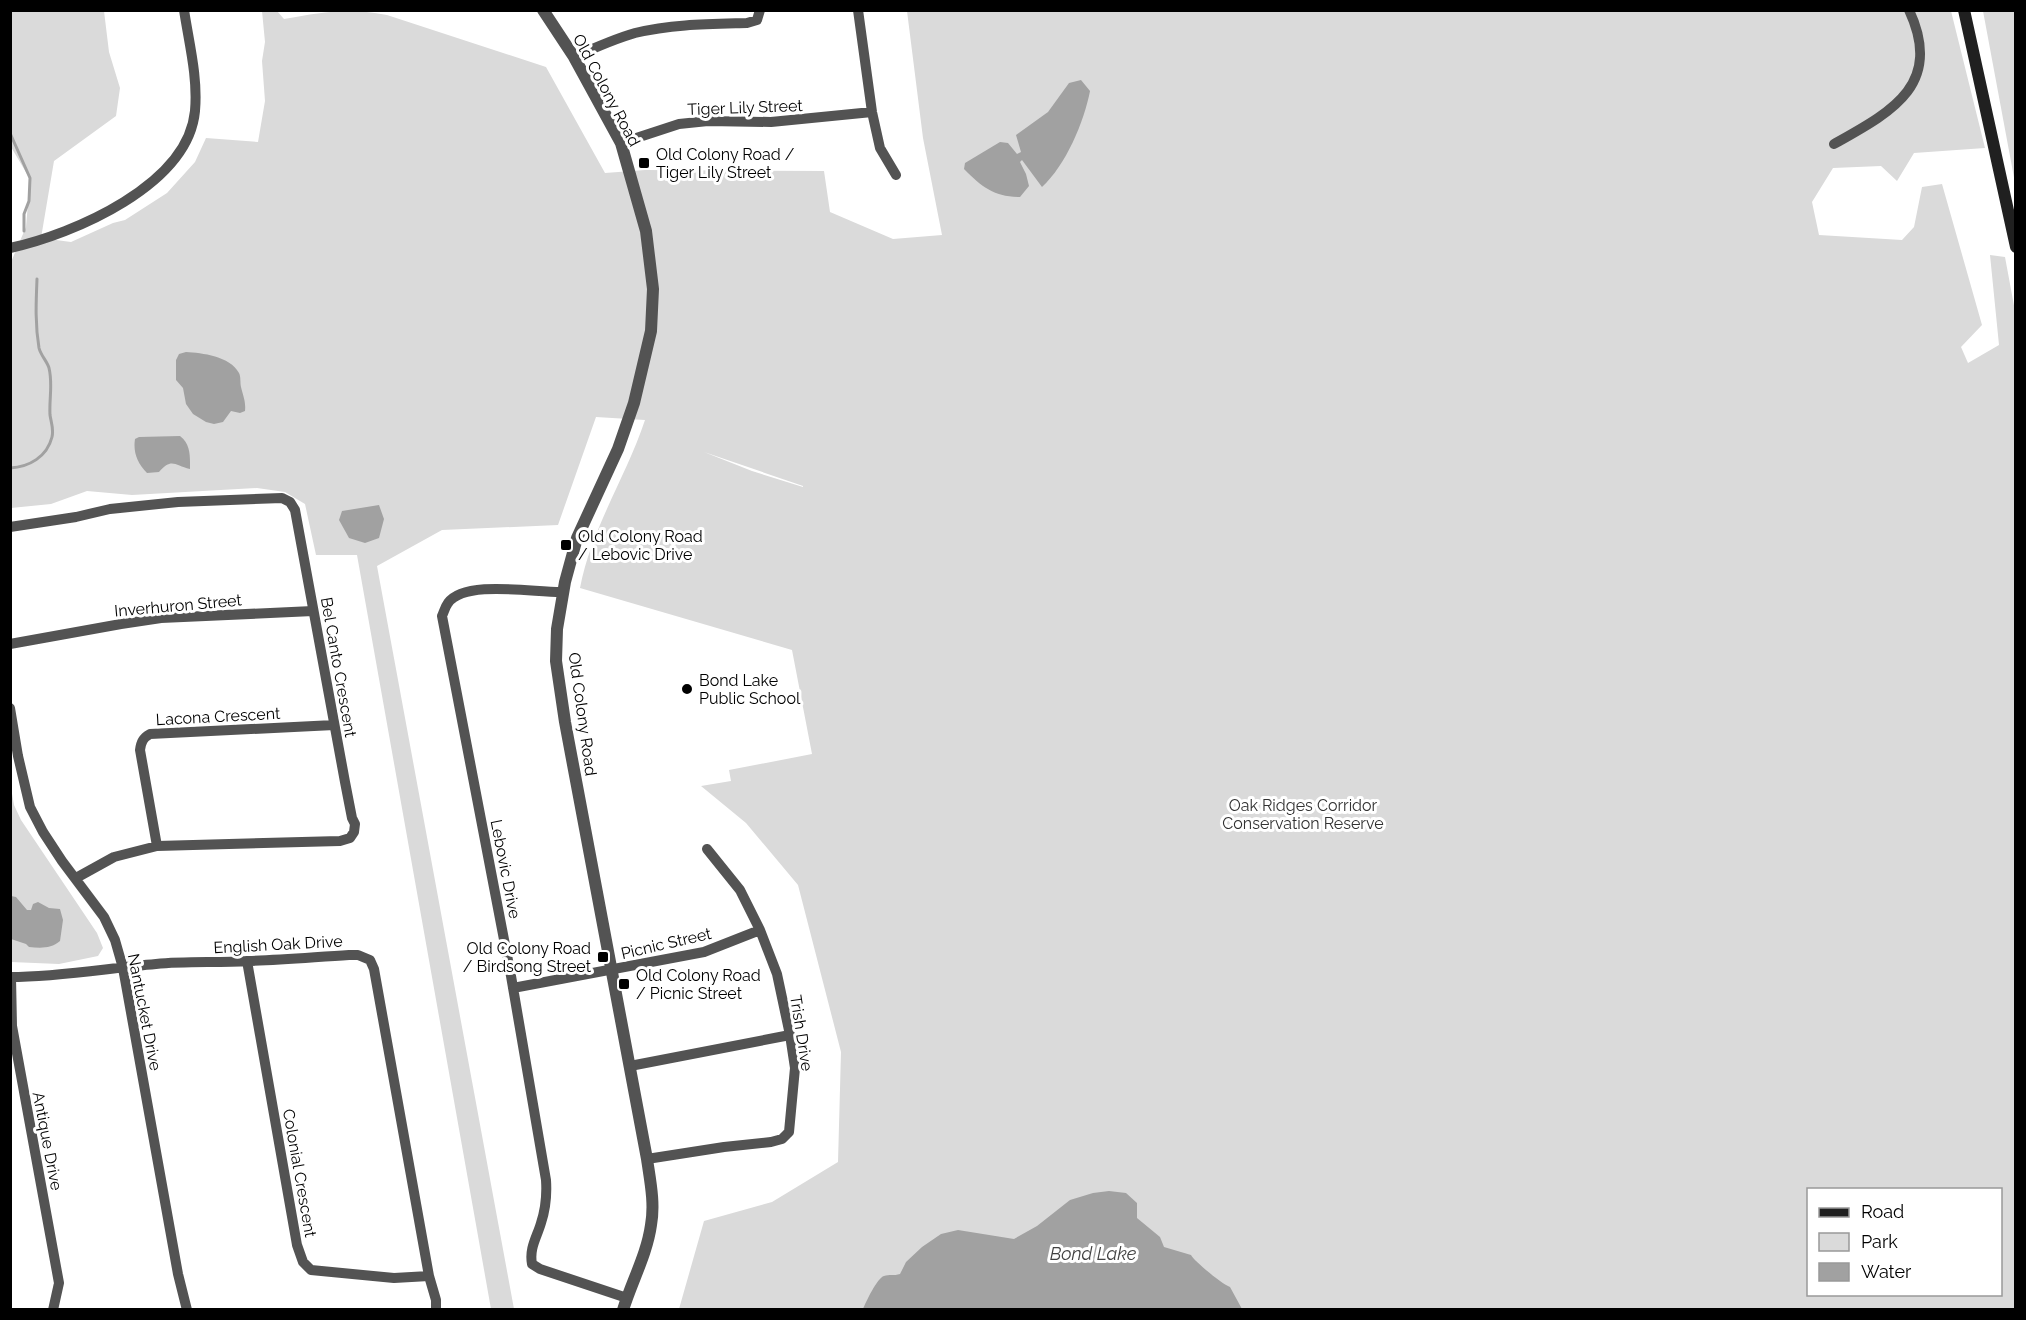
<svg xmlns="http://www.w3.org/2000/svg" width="2026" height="1320" font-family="Raleway,sans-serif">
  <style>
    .green { fill: #dadada; fill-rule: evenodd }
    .water { fill: #a1a1a1 }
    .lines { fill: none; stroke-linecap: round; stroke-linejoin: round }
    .stream { stroke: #a1a1a1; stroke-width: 3 }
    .minor { stroke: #535353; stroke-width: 10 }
    .tertiary { stroke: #535353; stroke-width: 12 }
    .secondary { stroke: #202020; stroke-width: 12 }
    .poi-dot { fill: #000; stroke: #fff; stroke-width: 2 }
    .labels { text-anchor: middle; stroke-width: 6; stroke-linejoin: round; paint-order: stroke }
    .street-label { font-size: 16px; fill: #000; stroke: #fff }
    .poi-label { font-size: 16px; fill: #000; stroke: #fff; text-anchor: start }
    .park-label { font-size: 16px; fill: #313131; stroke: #fff }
    .water-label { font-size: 18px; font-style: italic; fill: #424242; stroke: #fff }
  </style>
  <rect width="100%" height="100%" fill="#fff"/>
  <path class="green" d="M 11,11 L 104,11 L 109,52 L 120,88 L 116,116 L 54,161 L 41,238 L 71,242 L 113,223 L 125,220 L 167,193 L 195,162 L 206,138 L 258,142 L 265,101 L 262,61 L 265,42 L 262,11 L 277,11 L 284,19 C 323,12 347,7 387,15 L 546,67 L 605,173 L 645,170 L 824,171 L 830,212 L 893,239 L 942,235 L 923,138 L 907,11 L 1951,11 L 1985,148 L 1914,153 L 1897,181 L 1881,166 L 1833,168 L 1812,202 L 1819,235 L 1902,240 L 1914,227 L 1922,187 L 1942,184 L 1982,325 L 1961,347 L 1968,363 L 1999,345 L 1990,255 L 2005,257 L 2015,311 L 2015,1309 L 679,1309 L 704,1221 L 772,1202 L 838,1162 L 841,1052 L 798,885 L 746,823 L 701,786 L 731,781 L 729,770 L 812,754 L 792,650 L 580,588 C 591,529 626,477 645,420 L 596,417 L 558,525 L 442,530 L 377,566 L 514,1309 L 491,1309 L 357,555 L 316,555 L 305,504 L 285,492 L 257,488 L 132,495 L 87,491 L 51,504 L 11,508 L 11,262 L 26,227 L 30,179 L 11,147 ZM 704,452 L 803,486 L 803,487 L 752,471 ZM 1808,1190 L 2000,1190 L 2000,1294 L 1808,1294 Z
    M 1983,11 L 2015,11 L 2015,183 Z
    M 10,782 L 14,805 L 21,820 L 97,933 L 103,948 L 98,956 L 59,964 L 11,962 Z"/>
  <path class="water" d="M 1081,80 L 1090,91 C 1084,122 1066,165 1042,187 L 1022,160 L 1020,162 L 1026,174 L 1029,186 L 1020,197 C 994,197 982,187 964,169 L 965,163 L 1000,142 L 1008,143 L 1017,154 L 1021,152 L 1016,135 L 1048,112 L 1069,83 Z
    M 186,352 C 202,353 230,356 239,373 C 241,377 240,382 241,387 C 243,396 246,401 245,411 L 240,413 L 231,411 L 223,422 L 214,424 L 206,422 L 193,414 L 186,404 L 183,388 L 176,380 L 176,360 L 179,354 Z
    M 180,436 C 191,444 190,457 190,469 C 175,466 172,457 159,472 L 147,473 C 137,463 133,452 135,439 L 139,437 Z
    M 379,505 L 384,519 L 379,538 L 365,543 L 349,538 L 339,520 L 342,511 Z
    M 11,896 L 16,897 L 27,910 L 31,910 L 33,904 L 38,902 L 49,908 L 60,909 L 63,920 L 60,941 C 51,949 40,948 29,947 L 26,944 L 11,939 Z
    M 1109,1191 L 1126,1193 L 1137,1203 L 1137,1218 L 1160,1237 L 1164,1247 L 1191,1255 C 1195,1262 1222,1284 1230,1287 L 1242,1309 L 863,1309 C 866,1302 877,1278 884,1276 C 889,1274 894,1276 900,1274 L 906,1262 L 922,1247 L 941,1234 L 958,1230 L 1014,1239 L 1037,1226 L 1070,1200 L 1093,1193 Z"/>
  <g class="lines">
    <path class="stream" d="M 10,133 L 30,178 L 29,201 L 24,214 L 24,231
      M 10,468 C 29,467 47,457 52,437 C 54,429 51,422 50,415 C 49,399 53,384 49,368 C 47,361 41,356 39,348 C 35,324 36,303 37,279"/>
    <path class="minor" d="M 858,10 L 872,112 L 880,148 L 896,175
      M 574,57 C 594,48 614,39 635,33 C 672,24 710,24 747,23 L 757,20 L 760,10
      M 621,143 L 679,124 L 708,121 L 771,122 L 872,112
      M 1834,144 C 1891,112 1944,85 1909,10
      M 10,248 C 74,234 188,185 195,111 C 198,77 189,43 184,10
      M 10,527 L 76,517 L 110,509 L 178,502 L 282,498 L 290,502 L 295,510 L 345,782 L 352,818 L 355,824 L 354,832 L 350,838 L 340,841 L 157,846 L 114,857 L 76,878
      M 563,592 C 536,593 465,579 448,603 C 445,607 444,612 442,616 L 511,976 L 546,1180 C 547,1195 546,1208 541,1223 C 537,1237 529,1248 532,1264 L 540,1269 L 627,1298
      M 10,644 L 121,624 L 161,618 L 313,611
      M 10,708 L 18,756 L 30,807 L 43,832 L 62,861 L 104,917 L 115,940 L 123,968 L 178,1274 L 187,1310
      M 157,846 L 140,750 C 141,742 143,738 150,734 L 334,725
      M 247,961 L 297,1245 L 303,1262 L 311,1270 L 394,1278 L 429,1276
      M 10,977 C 60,977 108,968 156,964 C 187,961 218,963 248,961 C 282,960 315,957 349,955 L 358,955 L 370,960 L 374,969 L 429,1276 L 436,1300 L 436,1310
      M 11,977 L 12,1026 L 59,1283 L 53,1310
      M 513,988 L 704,952 L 760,930
      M 630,1066 L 790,1035
      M 647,1159 L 724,1147 L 771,1142 L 782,1139 L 789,1132 L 795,1068 L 790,1035 L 777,974 L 760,930 L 740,890 L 707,849"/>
    <path class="tertiary" d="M 543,10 L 574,57 L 621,143 L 646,231 L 653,289 L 651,331 L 634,403 L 618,449 L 577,538 L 565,582 L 557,629 L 556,661 L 565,722 L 647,1159 C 650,1180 655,1203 651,1225 C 647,1254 632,1281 623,1310"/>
    <path class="secondary" d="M 1964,10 L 2016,247"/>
  </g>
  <g class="poi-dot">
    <rect x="638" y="157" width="12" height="12" rx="3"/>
    <rect x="560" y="539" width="12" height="12" rx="3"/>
    <circle cx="687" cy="689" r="6"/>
    <rect x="597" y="951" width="12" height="12" rx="3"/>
    <rect x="618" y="978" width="12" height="12" rx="3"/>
  </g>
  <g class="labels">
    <g class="street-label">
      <text transform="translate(607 90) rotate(62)" y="6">Old Colony Road</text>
      <text transform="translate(745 107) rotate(-2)" y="6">Tiger Lily Street</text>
      <text transform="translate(178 605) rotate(-5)" y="6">Inverhuron Street</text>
      <text transform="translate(339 667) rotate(80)" y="6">Bel Canto Crescent</text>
      <text transform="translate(583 714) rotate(82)" y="6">Old Colony Road</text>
      <text transform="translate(218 716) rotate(-3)" y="6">Lacona Crescent</text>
      <text transform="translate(506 869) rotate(79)" y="6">Lebovic Drive</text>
      <text transform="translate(666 943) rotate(-13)" y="6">Picnic Street</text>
      <text transform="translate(278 944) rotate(-3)" y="6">English Oak Drive</text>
      <text transform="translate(145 1012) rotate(79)" y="6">Nantucket Drive</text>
      <text transform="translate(802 1033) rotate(81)" y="6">Trish Drive</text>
      <text transform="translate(48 1141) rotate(79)" y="6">Antique Drive</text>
      <text transform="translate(300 1173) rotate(80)" y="6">Colonial Crescent</text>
    </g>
    <g class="poi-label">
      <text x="656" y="160">Old Colony Road /<tspan x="656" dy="18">Tiger Lily Street</tspan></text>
      <text x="578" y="542">Old Colony Road<tspan x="578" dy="18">/ Lebovic Drive</tspan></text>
      <text x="699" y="686">Bond Lake<tspan x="699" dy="18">Public School</tspan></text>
      <text x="591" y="954" text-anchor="end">Old Colony Road<tspan x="591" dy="18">/ Birdsong Street</tspan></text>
      <text x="636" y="981">Old Colony Road<tspan x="636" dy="18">/ Picnic Street</tspan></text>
    </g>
    <g class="park-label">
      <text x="1303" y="811">Oak Ridges Corridor<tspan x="1303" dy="18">Conservation Reserve</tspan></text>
    </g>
    <g class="water-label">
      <text x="1093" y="1260">Bond Lake</text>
    </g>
  </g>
  <rect width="2026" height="1320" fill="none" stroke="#000000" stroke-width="24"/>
  <rect x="1807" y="1188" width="195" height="108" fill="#ffffff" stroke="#999999" stroke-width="1.5"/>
  <rect x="1819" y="1208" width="30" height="9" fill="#202020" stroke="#999999" stroke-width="1.5"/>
  <text x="1861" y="1218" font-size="18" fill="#000000">Road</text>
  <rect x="1819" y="1233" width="30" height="18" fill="#dadada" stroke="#999999" stroke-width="1.5"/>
  <text x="1861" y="1248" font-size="18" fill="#000000">Park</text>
  <rect x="1819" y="1263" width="30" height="18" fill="#a1a1a1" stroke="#999999" stroke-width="1.5"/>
  <text x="1861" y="1278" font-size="18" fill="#000000">Water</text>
</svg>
